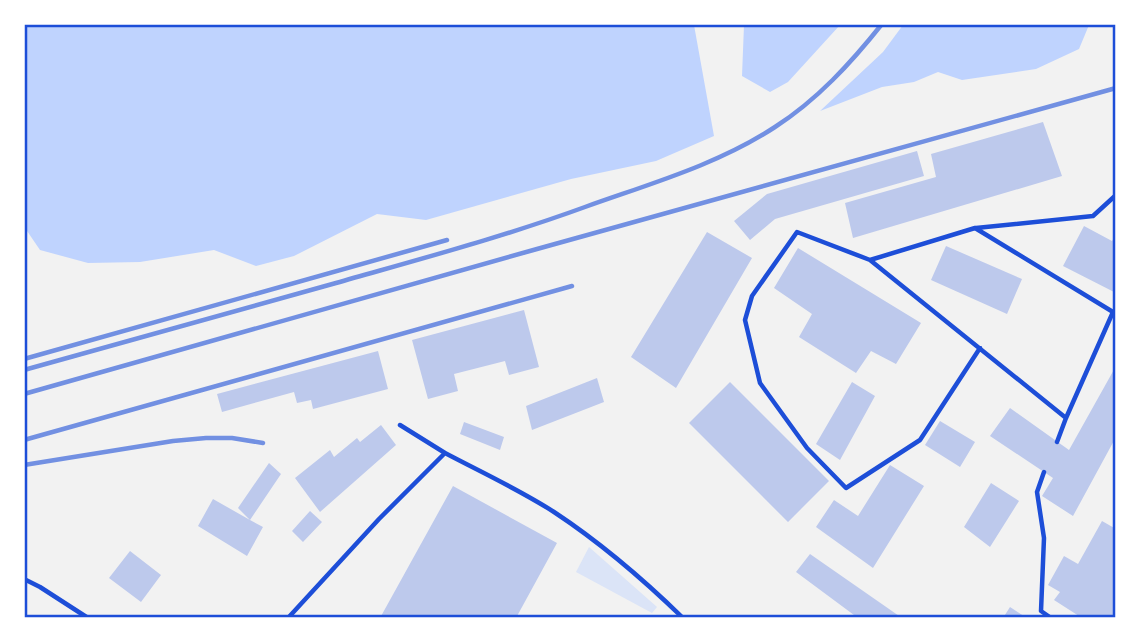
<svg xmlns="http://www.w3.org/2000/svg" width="1140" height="642" font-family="'Libre Baskerville',serif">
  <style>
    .green { fill: #dbe4f7 }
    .water { fill: #bfd3fe }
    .building { fill: #bdc9ec }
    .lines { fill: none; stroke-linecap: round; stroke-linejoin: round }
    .service { stroke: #1d4ed8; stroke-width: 4.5 }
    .rail { stroke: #7290e2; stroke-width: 4.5 }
    .neatline { fill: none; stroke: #1d4ed8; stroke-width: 2.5 }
  </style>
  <rect width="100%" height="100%" fill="#f2f2f2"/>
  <path class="green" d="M 589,547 L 657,607 L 652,613 L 576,572 Z"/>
  <path class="water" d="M 24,25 L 694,25 L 714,136 L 656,161 L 571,179 L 426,220 L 377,214 L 294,256 L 256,266 L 214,250 L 140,262 L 88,263 L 40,250 L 25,228 Z
    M 744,25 L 744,24 L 840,25 L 788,82 L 770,92 L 742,76 Z
    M 903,25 L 903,24 L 1089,25 L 1079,49 L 1036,69 L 962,80 L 938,72 L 914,82 L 882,87 L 820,111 L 883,52 Z"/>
  <path class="building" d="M 1043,122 L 1062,176 L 853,238 L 845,203 L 936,177 L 931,154 Z
    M 917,151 L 924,176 L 775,219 L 750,240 L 734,221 L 767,194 Z
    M 1084,226 L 1112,241 L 1116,235 L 1116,293 L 1063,266 Z
    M 707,232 L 752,258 L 676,388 L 631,357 Z
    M 946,246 L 1022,279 L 1007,314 L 931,280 Z
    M 798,248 L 921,323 L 896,364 L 871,351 L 856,373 L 799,337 L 812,314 L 774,288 Z
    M 524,310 L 539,367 L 509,375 L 505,361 L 454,374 L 458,391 L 428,399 L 412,340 Z
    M 378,351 L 388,389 L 313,409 L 311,400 L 297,403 L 294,392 L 222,412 L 217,394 Z
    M 1116,366 L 1116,437 L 1073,516 L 1042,496 L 1053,478 L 990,436 L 1010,408 L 1069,450 Z
    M 597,378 L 604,402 L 532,430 L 526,406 Z
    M 730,382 L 829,481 L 788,522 L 689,423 Z
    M 852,382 L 875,396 L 840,460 L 816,444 Z
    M 940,421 L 975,442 L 960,467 L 925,445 Z
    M 464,422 L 504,437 L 500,450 L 460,434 Z
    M 381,425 L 396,445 L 320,512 L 295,478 L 330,450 L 334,457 L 357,438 L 360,442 Z
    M 269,463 L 281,474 L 250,520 L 263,527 L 247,556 L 198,526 L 213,499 L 250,520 L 238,508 Z
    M 890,465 L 924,486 L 873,568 L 816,527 L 834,500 L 858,516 Z
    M 991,483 L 1019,501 L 990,547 L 964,527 Z
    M 453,486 L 557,543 L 516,618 L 380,618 Z
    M 310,511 L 322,522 L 303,542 L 292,531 Z
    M 1102,521 L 1116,529 L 1116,618 L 1082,618 L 1054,600 L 1060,592 L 1048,585 L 1064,556 L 1078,564 Z
    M 130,551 L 161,575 L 141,602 L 109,578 Z
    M 810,554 L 902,618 L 858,618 L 796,572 Z
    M 1010,607 L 1027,618 L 1003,618 Z"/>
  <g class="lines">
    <path class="service" d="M 976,228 L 1093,216 L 1116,195
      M 870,260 L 797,232 L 752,296 L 745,320 L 760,383 L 807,448 L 846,488 L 920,440 L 980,348
      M 400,425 L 445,453
      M 1057,442 L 1066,418 L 870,260 L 975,228 L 1113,312 L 1066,418
      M 1044,472 L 1037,492 L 1044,538 L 1041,611 L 1051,618
      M 24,579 L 40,587 L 88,618
      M 288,618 L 379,519 L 445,453 C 481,472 520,490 554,512 C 598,541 645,581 683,618"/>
    <path class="rail" d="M 24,359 L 447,240
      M 24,370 C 128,341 232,312 336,283 C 420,259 503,237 585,207 C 649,184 717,165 775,127 C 817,100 851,63 882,24
      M 24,394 L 537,249 L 1116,88
      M 24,440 L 572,286
      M 24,465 L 173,441 L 206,438 L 232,438 L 263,443"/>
  </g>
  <rect width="1140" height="642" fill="none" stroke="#ffffff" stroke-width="52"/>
  <rect x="26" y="26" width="1088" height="590" class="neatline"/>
</svg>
